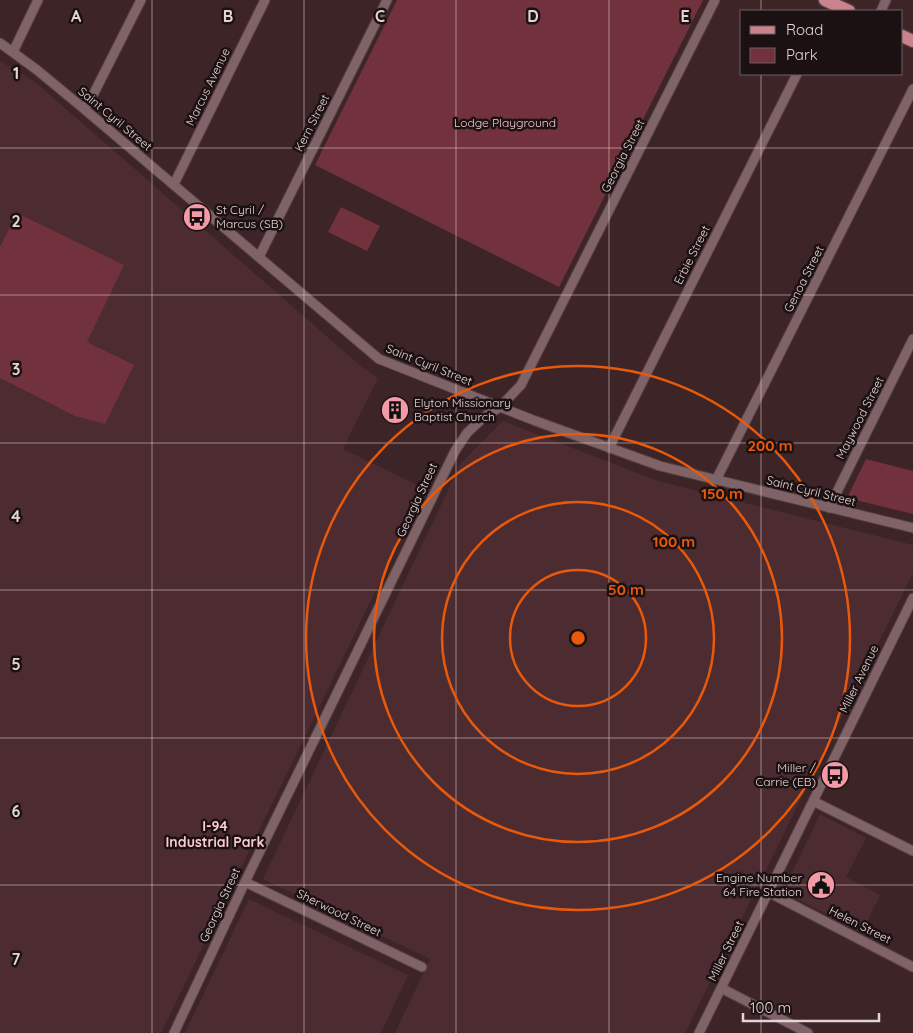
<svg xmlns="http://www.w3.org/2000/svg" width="913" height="1033" font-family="Quicksand,sans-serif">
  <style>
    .built { fill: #4c2c31 }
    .green { fill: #71313d }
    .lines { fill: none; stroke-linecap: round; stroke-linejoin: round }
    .street-casing { stroke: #554043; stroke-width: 11 }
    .primary-casing { stroke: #554043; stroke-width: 15 }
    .street { stroke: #806366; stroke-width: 9 }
    .primary { stroke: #ca838d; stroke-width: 12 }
    .grid { fill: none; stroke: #e5d4d6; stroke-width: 1; stroke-opacity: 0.55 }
    .ring { fill: none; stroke: #e8590c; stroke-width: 2.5 }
    .labels { text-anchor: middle; stroke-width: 5; stroke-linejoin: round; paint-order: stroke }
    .street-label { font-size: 12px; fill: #e5d4d6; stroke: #1c1112 }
    .park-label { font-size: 12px; fill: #f3c9cd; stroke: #1c1112 }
    .poi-label { font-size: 12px; fill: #e5d4d6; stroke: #1c1112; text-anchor: start }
    .neighbourhood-label { font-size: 14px; font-weight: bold; fill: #fdc9cf; stroke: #1c1112 }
    .grid-label { font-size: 16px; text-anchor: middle; font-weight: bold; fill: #e5d4d6; stroke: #1c1112; stroke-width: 5; stroke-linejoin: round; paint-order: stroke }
    .centre { fill: #e8590c; stroke: #1c1112; stroke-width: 2.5 }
    .ring-label { font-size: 15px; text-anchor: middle; font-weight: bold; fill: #e8590c; stroke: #1c1112; stroke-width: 5; stroke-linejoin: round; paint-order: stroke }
  </style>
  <rect width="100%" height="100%" fill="#3d2427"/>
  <path class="built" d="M 0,61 L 34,81 L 363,368 L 378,378 L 343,449 L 425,489 L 161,1033 L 0,1033 Z
    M 503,421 L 658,481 L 913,545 L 913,573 L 685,1033 L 395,1033 L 430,959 L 263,879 L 461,463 Z
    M 820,814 L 866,838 L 846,877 L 880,895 L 862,932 L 783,892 Z
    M 249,899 L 408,975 L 381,1033 L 185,1033 Z"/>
  <path class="green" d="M 397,0 L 703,0 L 559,287 L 315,165 Z
    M 341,207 L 380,226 L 367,251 L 328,232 Z
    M 17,213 L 124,265 L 87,342 L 134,365 L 105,424 L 75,416 L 0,378 L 0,247 Z
    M 866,459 L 913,471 L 913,514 L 847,498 Z"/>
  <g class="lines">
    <defs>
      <path id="street" d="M 881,11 L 886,0
        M 0,43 L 37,70 L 83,108 L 379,359 L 533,420 L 660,466 L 913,528
        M 13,52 L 38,0
        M 83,108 L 90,101 L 141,0
        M 174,184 L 265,0
        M 259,257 L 387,0
        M 609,448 L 797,74
        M 716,480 L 913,89
        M 829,508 L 913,339
        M 813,801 L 913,851
        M 245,882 L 422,967
        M 768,892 L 913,967
        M 721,988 L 808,1033
        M 174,1033 L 245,882 L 455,451 L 467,433 L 484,417 L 500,407 L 521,385 L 715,0
        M 699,1033 L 913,598"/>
      <path id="primary" d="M 825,0 L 849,11
        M 902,36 L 913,41"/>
    </defs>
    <use href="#street" class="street-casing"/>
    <use href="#primary" class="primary-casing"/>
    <use href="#street" class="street"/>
    <use href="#primary" class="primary"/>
  </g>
  <path class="grid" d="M 152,0 L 152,1033M 304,0 L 304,1033M 456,0 L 456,1033M 609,0 L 609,1033M 761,0 L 761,11M 761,74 L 761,1033M 0,148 L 913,148M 0,295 L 913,295M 0,443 L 913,443M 0,590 L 913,590M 0,738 L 913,738M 0,885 L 913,885"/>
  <g class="ring">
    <circle cx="578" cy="638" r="68"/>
    <circle cx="578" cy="638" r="136"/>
    <circle cx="578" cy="638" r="204"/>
    <circle cx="578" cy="638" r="272"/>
  </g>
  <defs>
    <symbol id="bus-disc" viewBox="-11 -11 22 22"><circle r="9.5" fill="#f49aa7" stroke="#1c1112"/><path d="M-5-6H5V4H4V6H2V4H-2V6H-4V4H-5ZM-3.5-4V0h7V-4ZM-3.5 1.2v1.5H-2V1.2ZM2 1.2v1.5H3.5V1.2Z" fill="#111"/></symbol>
    <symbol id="building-disc" viewBox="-11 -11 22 22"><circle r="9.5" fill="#f49aa7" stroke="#1c1112"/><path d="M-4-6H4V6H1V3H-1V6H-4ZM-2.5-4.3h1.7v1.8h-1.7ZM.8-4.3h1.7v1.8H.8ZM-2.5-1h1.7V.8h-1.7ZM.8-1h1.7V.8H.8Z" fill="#111"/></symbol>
    <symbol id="civic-disc" viewBox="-11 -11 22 22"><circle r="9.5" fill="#f49aa7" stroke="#1c1112"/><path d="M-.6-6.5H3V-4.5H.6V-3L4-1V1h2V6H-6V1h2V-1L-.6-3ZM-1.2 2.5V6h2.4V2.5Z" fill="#111"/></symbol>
  </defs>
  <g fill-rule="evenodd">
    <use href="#bus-disc" x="181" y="201" width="32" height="32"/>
    <use href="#building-disc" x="379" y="394" width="32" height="32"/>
    <use href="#bus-disc" x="819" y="759" width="32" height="32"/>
    <use href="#civic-disc" x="805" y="869" width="32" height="32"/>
  </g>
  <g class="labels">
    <g class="street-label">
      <text transform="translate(208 87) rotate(-64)" y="4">Marcus Avenue</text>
      <text transform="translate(115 119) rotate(40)" y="4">Saint Cyril Street</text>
      <text transform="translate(312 123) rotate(-63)" y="4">Kern Street</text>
      <text transform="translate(623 156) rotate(-63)" y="4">Georgia Street</text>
      <text transform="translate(692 255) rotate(-63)" y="4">Erbie Street</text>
      <text transform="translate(804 279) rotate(-63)" y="4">Genoa Street</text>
      <text transform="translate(429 365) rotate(22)" y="4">Saint Cyril Street</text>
      <text transform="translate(860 418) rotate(-63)" y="4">Maywood Street</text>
      <text transform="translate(811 491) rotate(14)" y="4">Saint Cyril Street</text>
      <text transform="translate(417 500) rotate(-65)" y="4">Georgia Street</text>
      <text transform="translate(859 679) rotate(-64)" y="4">Miller Avenue</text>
      <text transform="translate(220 905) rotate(-65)" y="4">Georgia Street</text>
      <text transform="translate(339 913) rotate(26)" y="4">Sherwood Street</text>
      <text transform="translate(860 925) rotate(27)" y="4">Helen Street</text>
      <text transform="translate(726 951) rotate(-64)" y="4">Miller Street</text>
    </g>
    <g class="park-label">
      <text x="505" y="127">Lodge Playground</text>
    </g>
    <g class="poi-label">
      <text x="216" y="214">St Cyril /<tspan x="216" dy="14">Marcus (SB)</tspan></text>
      <text x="414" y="407">Elyton Missionary<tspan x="414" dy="14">Baptist Church</tspan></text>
      <text x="816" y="772" text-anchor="end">Miller /<tspan x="816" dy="14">Carrie (EB)</tspan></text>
      <text x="802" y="882" text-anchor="end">Engine Number<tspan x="802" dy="14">64 Fire Station</tspan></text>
    </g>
    <g class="neighbourhood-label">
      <text x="215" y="831">I-94<tspan x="215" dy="16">Industrial Park</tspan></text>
    </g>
  </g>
  <g class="grid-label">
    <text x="76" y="22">A</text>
    <text x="228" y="22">B</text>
    <text x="380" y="22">C</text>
    <text x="533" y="22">D</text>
    <text x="685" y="22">E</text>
    <text x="16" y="79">1</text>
    <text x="16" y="227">2</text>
    <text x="16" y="375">3</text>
    <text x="16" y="522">4</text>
    <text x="16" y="670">5</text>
    <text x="16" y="817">6</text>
    <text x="16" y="965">7</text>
  </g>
  <circle cx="578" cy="638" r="8" class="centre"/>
  <g class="ring-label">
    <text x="770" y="451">200 m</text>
    <text x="722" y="499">150 m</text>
    <text x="674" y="547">100 m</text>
    <text x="626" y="595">50 m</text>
  </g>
  <rect x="740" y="10" width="162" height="65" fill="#1c1112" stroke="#6c5f60"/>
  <rect x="750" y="26" width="25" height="8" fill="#ca838d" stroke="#6c5f60"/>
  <text x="786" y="35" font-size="15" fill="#e5d4d6">Road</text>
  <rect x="750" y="48" width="25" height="15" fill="#71313d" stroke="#6c5f60"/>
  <text x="786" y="60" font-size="15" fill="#e5d4d6">Park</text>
  <path d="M743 1013v8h136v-8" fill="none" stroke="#e5d4d6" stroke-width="2.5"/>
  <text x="750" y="1013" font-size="15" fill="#e5d4d6" stroke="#1c1112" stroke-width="4" paint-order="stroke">100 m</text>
</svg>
